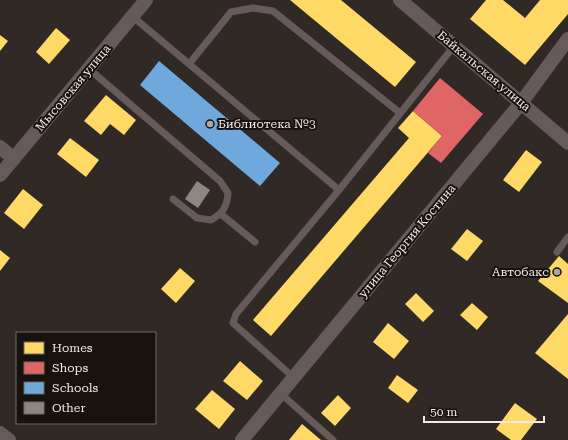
<svg xmlns="http://www.w3.org/2000/svg" width="568" height="440" font-family="'Roboto Serif',serif">
  <style>
    .homes { fill: #ffd966 }
    .shops { fill: #e06666 }
    .schools { fill: #6fa8dc }
    .building { fill: #8d8784 }
    .lines { fill: none; stroke-linecap: round; stroke-linejoin: round }
    .service { stroke: #665b5a; stroke-width: 7 }
    .minor { stroke: #665b5a; stroke-width: 14 }
    .poi-dot { fill: #afa6a2; stroke: #18120f; stroke-width: 1.5 }
    .labels { text-anchor: middle; stroke-width: 4; stroke-linejoin: round; paint-order: stroke }
    .street-label { font-size: 12px; fill: #f3e9e5; stroke: #18120f }
    .poi-label { font-size: 12px; fill: #f3e9e5; stroke: #18120f; text-anchor: start }
  </style>
  <rect width="100%" height="100%" fill="#302926"/>
  <path class="homes" d="M 290,0 L 341,0 L 416,62 L 395,87 Z
    M 486,0 L 503,0 L 525,18 L 540,0 L 568,0 L 568,14 L 525,65 L 470,19 Z
    M 56,28 L 70,40 L 49,64 L 36,52 Z
    M 0,35 L 8,41 L 0,51 Z
    M 106,95 L 136,120 L 124,135 L 110,124 L 101,135 L 84,121 Z
    M 413,111 L 442,136 L 271,336 L 253,320 L 409,138 L 398,128 Z
    M 70,138 L 99,160 L 86,177 L 57,154 Z
    M 526,150 L 542,162 L 519,192 L 503,180 Z
    M 23,189 L 43,205 L 24,229 L 4,213 Z
    M 467,229 L 483,241 L 467,261 L 451,249 Z
    M 0,250 L 10,258 L 0,271 Z
    M 559,256 L 568,264 L 568,303 L 538,281 Z
    M 180,268 L 195,281 L 176,303 L 161,289 Z
    M 416,293 L 434,311 L 423,322 L 405,304 Z
    M 472,303 L 488,317 L 477,330 L 460,315 Z
    M 568,314 L 568,379 L 535,353 Z
    M 388,323 L 409,341 L 394,359 L 373,342 Z
    M 240,361 L 263,381 L 247,400 L 223,381 Z
    M 397,375 L 418,390 L 408,403 L 388,388 Z
    M 212,390 L 235,409 L 219,429 L 195,409 Z
    M 338,395 L 351,408 L 335,426 L 321,413 Z
    M 515,403 L 537,419 L 521,440 L 511,440 L 496,429 Z
    M 302,424 L 321,440 L 289,440 Z"/>
  <path class="shops" d="M 440,78 L 483,114 L 441,163 L 428,153 L 442,136 L 413,111 Z"/>
  <path class="schools" d="M 159,61 L 280,163 L 260,186 L 140,85 Z"/>
  <path class="building" d="M 197,181 L 210,190 L 198,208 L 185,199 Z"/>
  <g class="lines">
    <path class="service" d="M 132,16 L 339,190
      M 189,64 L 231,12 L 253,8 L 273,11 L 400,113
      M 89,69 L 220,181 L 228,193 C 227,207 223,213 211,220 L 197,218 L 173,199
      M 221,214 L 255,242
      M 557,252 L 568,237
      M 293,377 L 233,323 L 236,314 L 339,190 L 454,46
      M 280,393 L 333,440"/>
    <path class="minor" d="M 400,0 L 568,143
      M 0,147 L 14,159
      M 0,175 L 146,0
      M 0,433 L 9,440
      M 242,440 L 521,103 L 568,39"/>
  </g>
  <g class="poi-dot">
    <circle cx="210" cy="124" r="4"/>
    <circle cx="557" cy="272" r="4"/>
  </g>
  <g class="labels">
    <g class="street-label">
      <text transform="translate(484 71) rotate(40)" y="4">Байкальская улица</text>
      <text transform="translate(73 88) rotate(-50)" y="4">Мысовская улица</text>
      <text transform="translate(407 241) rotate(-50)" y="4">улица Георгия Костина</text>
    </g>
    <g class="poi-label">
      <text x="218" y="128">Библиотека №3</text>
      <text x="549" y="276" text-anchor="end">Автобакс</text>
    </g>
  </g>
  <rect x="16" y="332" width="140" height="92" fill="#18120f" stroke="#706865"/>
  <rect x="24" y="342" width="20" height="12" fill="#ffd966" stroke="#706865"/>
  <text x="52" y="352" font-size="12" fill="#f3e9e5">Homes</text>
  <rect x="24" y="362" width="20" height="12" fill="#e06666" stroke="#706865"/>
  <text x="52" y="372" font-size="12" fill="#f3e9e5">Shops</text>
  <rect x="24" y="382" width="20" height="12" fill="#6fa8dc" stroke="#706865"/>
  <text x="52" y="392" font-size="12" fill="#f3e9e5">Schools</text>
  <rect x="24" y="402" width="20" height="12" fill="#8d8784" stroke="#706865"/>
  <text x="52" y="412" font-size="12" fill="#f3e9e5">Other</text>
  <path d="M424 416v6h120v-6" fill="none" stroke="#f3e9e5" stroke-width="2"/>
  <text x="430" y="416" font-size="12" fill="#f3e9e5" stroke="#18120f" stroke-width="3" paint-order="stroke">50 m</text>
</svg>
